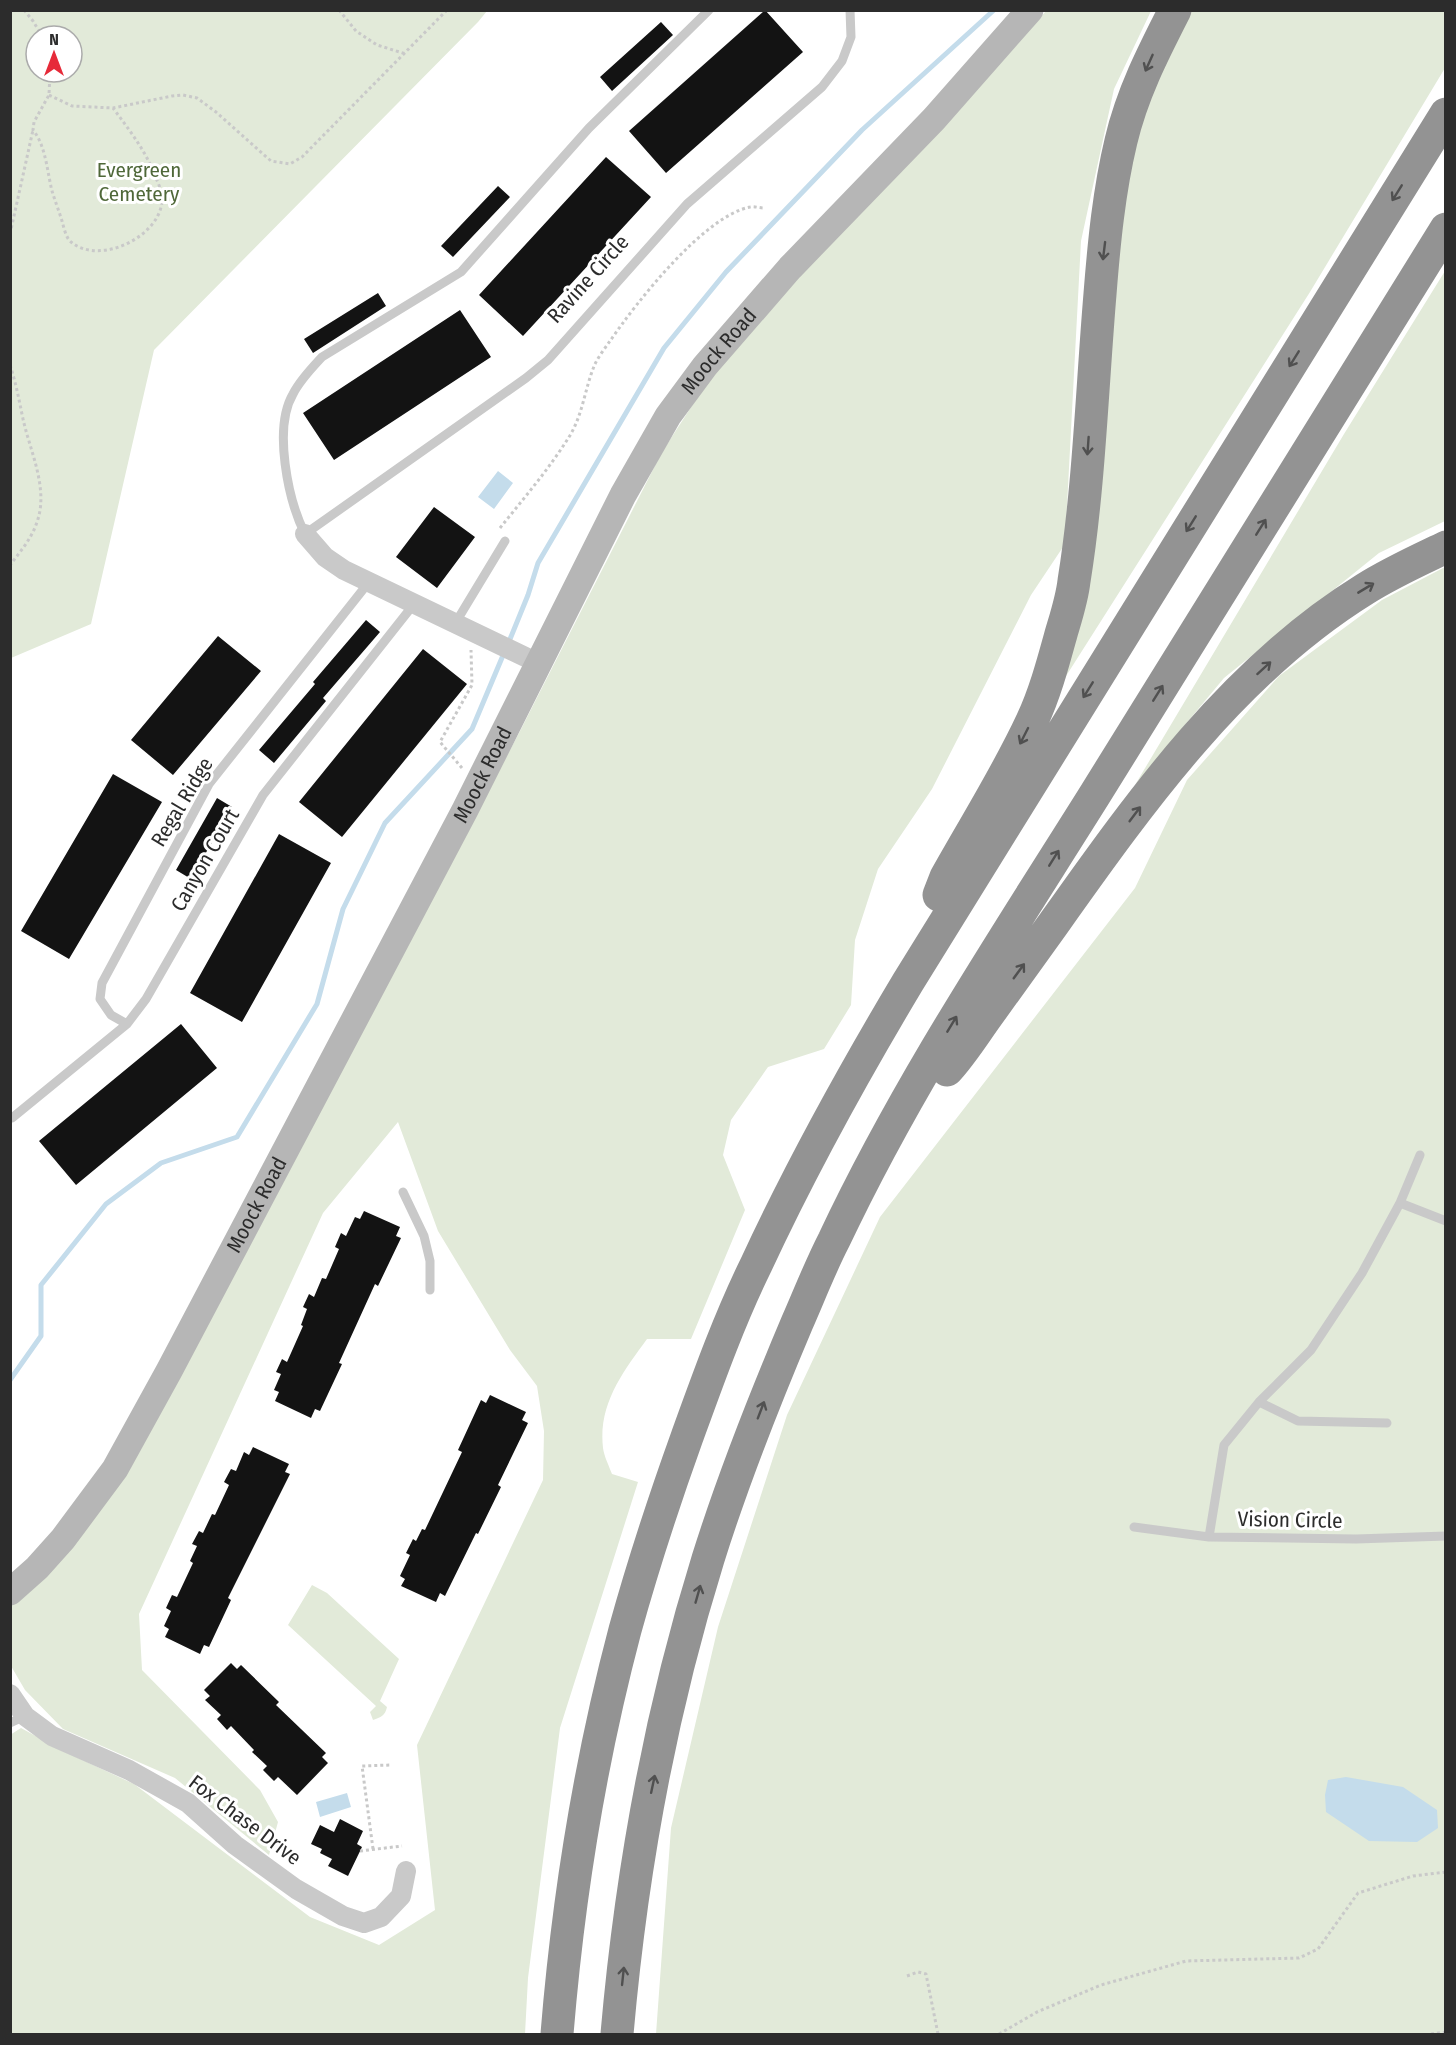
<svg xmlns="http://www.w3.org/2000/svg" width="1456" height="2045" font-family="'Fira Sans Condensed',sans-serif">
  <style>
    .green { fill: #e2ead9; fill-rule: evenodd }
    .water { fill: #c4dceb }
    .lines { fill: none; stroke-linecap: round; stroke-linejoin: round }
    .stream { stroke: #c4dceb; stroke-width: 5 }
    .building { fill: #131313 }
    .path { stroke: #c9c9c9; stroke-width: 3; stroke-dasharray: 3 3; stroke-linecap: butt }
    .lane { stroke: #c9c9c9; stroke-width: 9 }
    .street { stroke: #c9c9c9; stroke-width: 20 }
    .secondary { stroke: #b6b6b6; stroke-width: 27 }
    .highway { stroke: #939393; stroke-width: 33 }
    .oneway { stroke: #505050 }
    .labels { text-anchor: middle; stroke-width: 6; stroke-linejoin: round; paint-order: stroke }
    .park-label { font-size: 21px; fill: #4f6839; stroke: #fff }
    .street-label { font-size: 21px; fill: #2c2c2c; stroke: #fff }
  </style>
  <rect width="100%" height="100%" fill="#fff"/>
  <path class="green" d="M 11,10 L 487,11 L 478,22 L 154,350 L 91,624 L 11,658 ZM 36,36 L 72,36 L 72,72 L 36,72 Z
    M 1046,11 L 1151,11 L 1114,89 L 1081,241 L 1065,544 L 1031,595 L 932,789 L 878,869 L 855,940 L 851,1005 L 824,1049 L 768,1067 L 731,1120 L 723,1155 L 745,1210 L 691,1339 L 647,1339 C 623,1372 598,1404 603,1448 C 604,1456 609,1466 612,1474 L 638,1482 L 560,1728 L 528,1978 L 525,2034 L 11,2034 L 10,1735 L 21,1728 L 63,1751 L 134,1784 L 310,1917 L 379,1945 L 435,1910 L 417,1745 L 543,1480 L 544,1431 L 537,1386 L 510,1350 L 438,1231 L 398,1122 L 323,1213 L 139,1614 L 142,1670 L 260,1790 L 278,1822 L 269,1855 L 175,1778 L 63,1729 L 25,1690 L 11,1666 L 11,1605 L 49,1573 L 302,1140 L 519,733 L 662,452 L 732,344 L 935,133 Z
    M 1191,11 L 1445,11 L 1445,68 L 1310,292 L 1054,695 L 1122,190 L 1144,102 Z
    M 1445,271 L 1445,521 L 1379,553 L 1224,678 L 1135,785 L 1344,434 Z
    M 1445,567 L 1445,2034 L 656,2034 L 671,1828 L 718,1627 L 787,1415 L 880,1217 L 1135,888 L 1187,780 L 1279,676 L 1382,600 Z
    M 312,1585 L 327,1593 L 399,1659 L 380,1701 L 387,1707 C 385,1716 381,1717 373,1720 L 370,1712 L 376,1706 L 288,1625 Z"/>
  <path class="water" d="M 498,471 L 513,483 L 494,509 L 478,497 Z
    M 1346,1777 L 1403,1787 L 1437,1810 L 1438,1828 L 1417,1842 L 1369,1841 L 1326,1812 L 1325,1795 L 1328,1780 Z
    M 347,1793 L 351,1807 L 320,1817 L 316,1802 Z"/>
  <g class="lines">
    <path class="stream" d="M 508,644 L 528,595 L 538,563 L 664,348 L 726,272 L 862,130 L 994,10
      M 10,1380 L 41,1336 L 41,1285 L 106,1204 L 161,1163 L 237,1137 L 317,1004 L 343,909 L 385,823 L 472,729 L 504,653"/>
  </g>
  <path class="building" d="M 765,10 L 803,52 L 666,173 L 629,131 Z
    M 661,22 L 673,35 L 612,91 L 600,77 Z
    M 606,157 L 651,197 L 523,336 L 479,295 Z
    M 498,186 L 510,197 L 453,257 L 441,246 Z
    M 378,293 L 386,306 L 313,353 L 304,339 Z
    M 460,310 L 491,357 L 334,460 L 303,413 Z
    M 434,507 L 475,537 L 437,588 L 396,557 Z
    M 366,620 L 380,632 L 323,698 L 326,701 L 274,763 L 259,750 L 315,684 L 313,682 Z
    M 218,636 L 261,671 L 173,775 L 131,740 Z
    M 423,649 L 467,684 L 342,837 L 299,802 Z
    M 113,774 L 162,802 L 69,959 L 21,931 Z
    M 217,798 L 232,807 L 191,879 L 176,870 Z
    M 279,834 L 331,863 L 242,1022 L 190,993 Z
    M 181,1024 L 217,1068 L 76,1185 L 39,1141 Z
    M 364,1211 L 400,1227 L 396,1236 L 401,1238 L 378,1286 L 375,1284 L 339,1363 L 342,1364 L 320,1411 L 315,1409 L 311,1418 L 275,1401 L 279,1392 L 274,1390 L 281,1374 L 276,1372 L 282,1359 L 287,1362 L 303,1326 L 301,1325 L 307,1309 L 303,1307 L 309,1294 L 314,1297 L 322,1278 L 326,1279 L 339,1249 L 335,1247 L 341,1233 L 346,1236 L 355,1217 L 360,1219 Z
    M 490,1395 L 526,1412 L 522,1420 L 528,1423 L 498,1485 L 501,1487 L 478,1534 L 476,1533 L 445,1596 L 440,1593 L 436,1602 L 401,1586 L 405,1579 L 400,1576 L 410,1555 L 406,1553 L 413,1539 L 416,1541 L 422,1529 L 425,1530 L 462,1452 L 458,1450 L 481,1400 L 486,1403 Z
    M 253,1447 L 289,1464 L 285,1472 L 290,1474 L 228,1598 L 231,1600 L 209,1647 L 204,1645 L 200,1654 L 165,1637 L 169,1629 L 164,1626 L 171,1611 L 166,1608 L 172,1595 L 177,1597 L 193,1563 L 190,1561 L 197,1546 L 192,1544 L 199,1531 L 203,1533 L 212,1514 L 215,1515 L 229,1485 L 224,1482 L 231,1469 L 236,1471 L 244,1452 L 249,1455 Z
    M 231,1663 L 237,1669 L 241,1665 L 279,1702 L 276,1705 L 326,1753 L 322,1757 L 328,1763 L 297,1795 L 278,1777 L 274,1781 L 263,1770 L 267,1766 L 252,1752 L 254,1750 L 231,1726 L 227,1730 L 217,1719 L 221,1715 L 205,1700 L 210,1696 L 204,1690 Z
    M 340,1819 L 363,1831 L 357,1844 L 362,1847 L 348,1876 L 328,1866 L 332,1859 L 320,1853 L 322,1849 L 311,1844 L 320,1825 L 334,1832 Z"/>
  <g class="lines">
    <path class="path" d="M 24,10 L 33,21 L 42,36
      M 339,10 L 356,31 L 377,45 L 406,54
      M 50,72 L 49,95 L 34,122 L 33,130 C 46,146 47,171 52,191 C 55,201 59,211 62,221 C 64,228 66,238 71,242 C 101,267 166,234 162,195 C 161,189 158,183 156,178 C 146,151 130,131 113,108
      M 49,95 L 72,106 L 113,108 L 172,96 L 183,95 L 197,98 L 216,112 L 271,161 L 290,164 L 302,157 L 447,10
      M 10,234 L 33,130
      M 10,365 C 16,383 19,400 23,419 C 30,451 49,489 37,522 C 32,538 20,552 10,565
      M 500,528 C 524,498 549,469 569,437 C 583,415 585,387 595,364 C 599,356 605,348 610,341 C 636,303 704,216 750,207 C 754,206 759,208 764,208
      M 462,768 L 440,742 L 472,685 L 471,650
      M 373,1849 L 362,1766 L 391,1765
      M 360,1851 L 402,1846
      M 907,1976 L 918,1972 L 926,1974 L 938,2034
      M 999,2034 L 1037,2012 L 1101,1985 L 1186,1961 L 1299,1958 L 1318,1949 L 1358,1893 L 1413,1876 L 1446,1872
      M 1431,2034 L 1446,2032"/>
    <path class="lane" d="M 709,10 L 589,128 L 461,272 L 322,357 C 311,369 300,380 293,394 C 273,428 288,500 305,534 L 526,378 L 548,360 L 687,204 L 822,87 L 842,61 L 851,37 L 850,10
      M 456,622 L 505,541
      M 127,1024 L 111,1015 L 100,999 L 102,983 L 209,784 L 369,582
      M 12,1118 L 127,1024 L 146,999 L 263,795 L 414,604
      M 403,1192 L 424,1236 L 430,1261 L 430,1290
      M 1400,1203 L 1420,1155
      M 1259,1402 L 1298,1421 L 1387,1423
      M 1134,1527 L 1209,1537 L 1356,1539 L 1446,1536
      M 1209,1537 L 1224,1445 L 1259,1402 L 1311,1350 L 1362,1273 L 1400,1203 L 1446,1221
      M 10,1723 L 25,1716"/>
    <path class="street" d="M 305,534 L 325,557 L 344,570 L 540,664
      M 10,1694 L 25,1716 L 52,1736 L 129,1770 L 188,1803 L 235,1845 L 296,1889 L 343,1916 L 364,1923 L 381,1917 L 401,1896 L 406,1871"/>
    <path class="secondary" id="s1" d="M 10,1592 L 37,1568 L 63,1539 L 115,1469 L 169,1371 L 465,810 L 623,495 L 668,416 L 705,366 L 790,268 L 934,119 L 1030,10"/>
    <path class="highway" d="M 939,895 L 946,877 C 975,825 1007,775 1032,721 C 1045,693 1053,663 1061,634 C 1066,617 1072,599 1074,581 C 1089,488 1092,389 1100,294 C 1104,243 1109,191 1121,141 C 1132,94 1153,53 1175,10
      M 947,1070 C 961,1055 973,1036 985,1019 C 1008,987 1031,955 1054,923 C 1142,799 1234,670 1365,589 C 1390,573 1419,560 1446,547
      M 557,2034 C 568,1899 590,1762 625,1630 C 643,1565 664,1501 687,1437 C 708,1379 729,1320 756,1265 C 801,1168 853,1074 908,982 L 1446,114
      M 617,2034 C 631,1874 660,1713 708,1559 C 733,1479 764,1401 797,1323 C 809,1296 820,1267 834,1240 C 907,1085 1003,941 1094,796 C 1211,607 1328,418 1446,229"/>
  </g>
  <defs><path id="oneway-shaft" d="M-6 0H5M1.5-3L5.5 0L1.5 3" fill="none" stroke-width="1.6" stroke-linecap="round" stroke-linejoin="round" transform="scale(1.5)"/></defs>
  <g class="oneway">
    <use href="#oneway-shaft" transform="translate(1149 63) rotate(114)"/>
    <use href="#oneway-shaft" transform="translate(1397 193) rotate(122)"/>
    <use href="#oneway-shaft" transform="translate(1104 251) rotate(97)"/>
    <use href="#oneway-shaft" transform="translate(1294 359) rotate(122)"/>
    <use href="#oneway-shaft" transform="translate(1088 446) rotate(94)"/>
    <use href="#oneway-shaft" transform="translate(1191 524) rotate(122)"/>
    <use href="#oneway-shaft" transform="translate(1261 527) rotate(-58)"/>
    <use href="#oneway-shaft" transform="translate(1366 588) rotate(-31)"/>
    <use href="#oneway-shaft" transform="translate(1264 668) rotate(-42)"/>
    <use href="#oneway-shaft" transform="translate(1088 690) rotate(122)"/>
    <use href="#oneway-shaft" transform="translate(1158 693) rotate(-58)"/>
    <use href="#oneway-shaft" transform="translate(1024 736) rotate(117)"/>
    <use href="#oneway-shaft" transform="translate(1135 814) rotate(-53)"/>
    <use href="#oneway-shaft" transform="translate(1054 858) rotate(-58)"/>
    <use href="#oneway-shaft" transform="translate(1019 971) rotate(-54)"/>
    <use href="#oneway-shaft" transform="translate(952 1024) rotate(-59)"/>
    <use href="#oneway-shaft" transform="translate(761 1410) rotate(-69)"/>
    <use href="#oneway-shaft" transform="translate(698 1594) rotate(-74)"/>
    <use href="#oneway-shaft" transform="translate(653 1784) rotate(-78)"/>
    <use href="#oneway-shaft" transform="translate(623 1976) rotate(-84)"/>
  </g>
  <g class="labels">
    <g class="park-label">
      <text x="139" y="177">Evergreen<tspan x="139" dy="24">Cemetery</tspan></text>
    </g>
    <g class="street-label">
      <text transform="translate(588 279) rotate(-48)" y="7">Ravine Circle</text>
      <text dy="7" stroke="none"><textPath href="#s1" startOffset="1434">Moock Road</textPath></text>
      <text dy="7" stroke="none"><textPath href="#s1" startOffset="948">Moock Road</textPath></text>
      <text transform="translate(182 802) rotate(-59)" y="7">Regal Ridge</text>
      <text transform="translate(205 860) rotate(-60)" y="7">Canyon Court</text>
      <text dy="7" stroke="none"><textPath href="#s1" startOffset="462">Moock Road</textPath></text>
      <text transform="translate(1290 1520) rotate(1)" y="7">Vision Circle</text>
      <text transform="translate(245 1820) rotate(37)" y="7">Fox Chase Drive</text>
    </g>
  </g>
  <rect width="1456" height="2045" fill="none" stroke="#2c2c2c" stroke-width="24"/>
  <g transform="translate(54 54)"><circle r="28" fill="#ffffff" stroke="#ababab" stroke-width="1.5"/>
  <path d="M0-4.5L10 22L0 15L-10 22Z" fill="#e62a39"/>
  <text y="-9" font-size="16" font-weight="bold" text-anchor="middle" fill="#2c2c2c">N</text>
  </g>
</svg>
